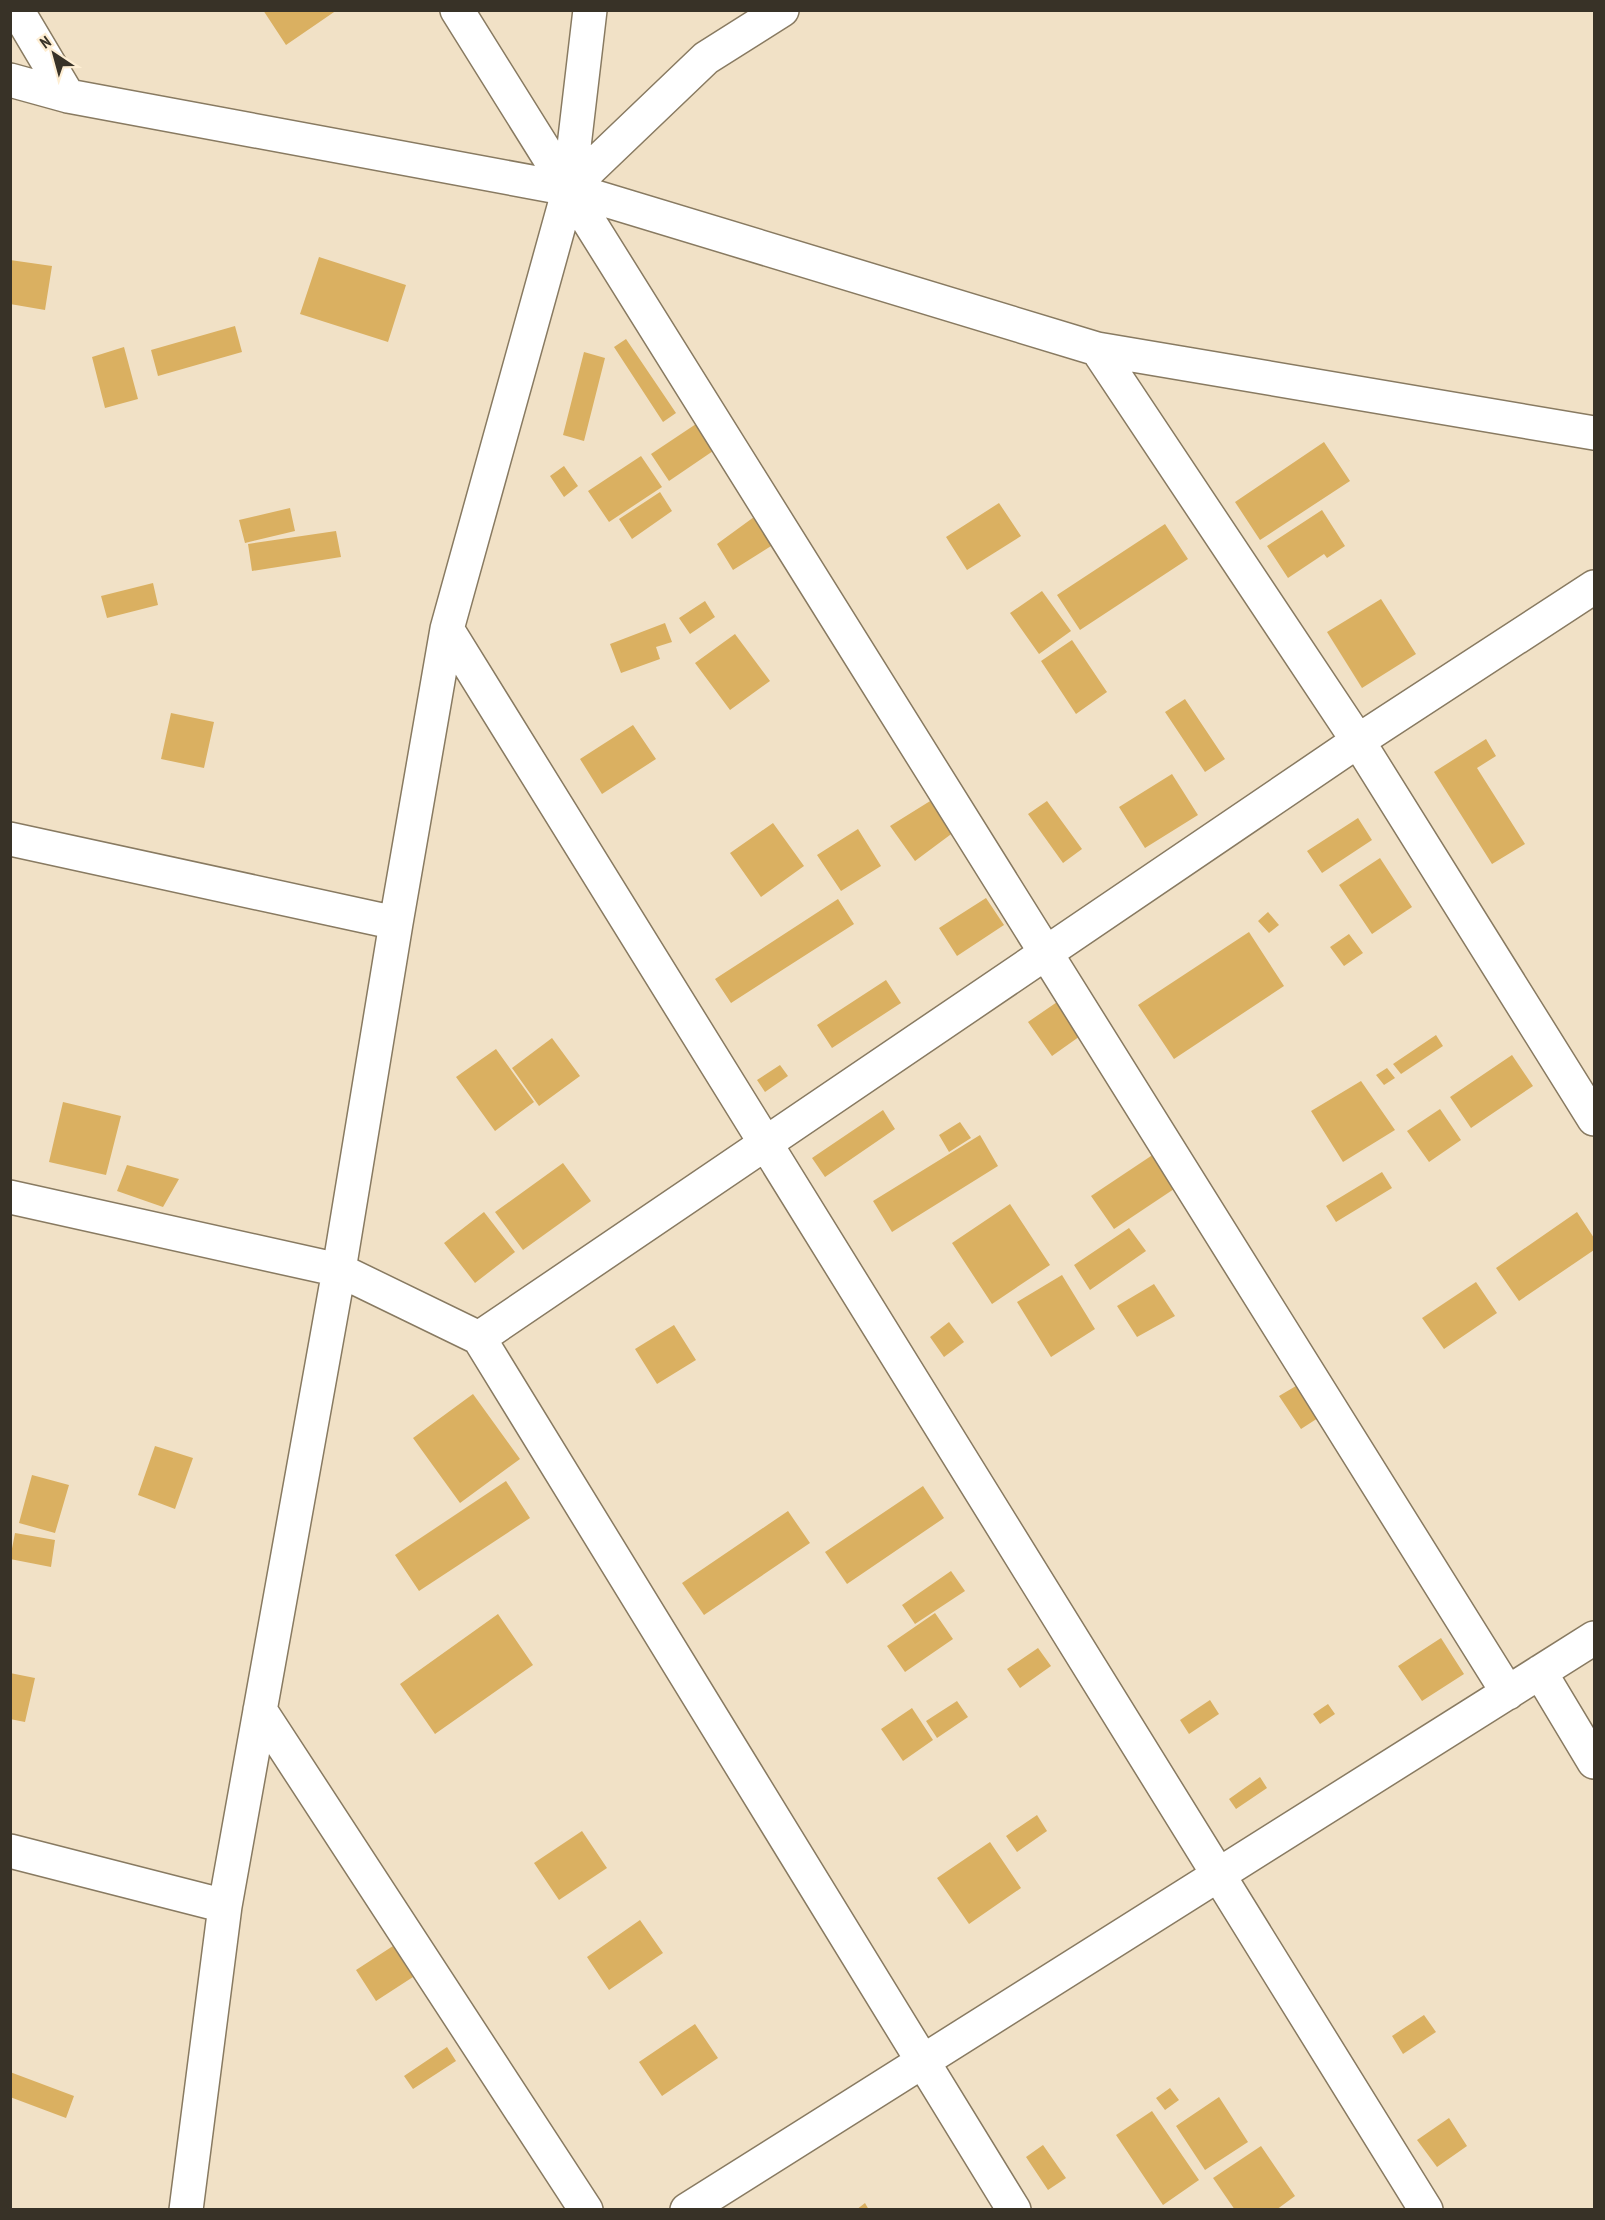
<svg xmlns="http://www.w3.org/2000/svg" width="1605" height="2220" font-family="'PT Sans Narrow',sans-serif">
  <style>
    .building { fill: #dab061 }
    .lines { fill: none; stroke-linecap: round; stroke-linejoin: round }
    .minor-casing { stroke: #887a61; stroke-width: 36 }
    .minor { stroke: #fff; stroke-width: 33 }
  </style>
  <rect width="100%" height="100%" fill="#f1e1c6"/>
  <path class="building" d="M 263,10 L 337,10 L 286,45 Z
    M 319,257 L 406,285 L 388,342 L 300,314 Z
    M 10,260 L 52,266 L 45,310 L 10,304 Z
    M 235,326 L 242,352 L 158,376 L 151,350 Z
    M 626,339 L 676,413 L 663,422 L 614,347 Z
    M 124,347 L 138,399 L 105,408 L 92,357 Z
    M 584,352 L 605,358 L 584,441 L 563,435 Z
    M 699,422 L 716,449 L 669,481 L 651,454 Z
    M 1324,442 L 1350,481 L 1260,540 L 1235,502 Z
    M 641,456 L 662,487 L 609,522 L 588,491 Z
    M 564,466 L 578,486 L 564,497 L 550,476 Z
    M 660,492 L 672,511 L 632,539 L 619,519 Z
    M 999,503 L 1021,536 L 967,570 L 946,537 Z
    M 290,508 L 295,531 L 245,543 L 239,520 Z
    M 1322,510 L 1345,546 L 1327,558 L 1324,554 L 1288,578 L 1267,546 Z
    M 754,517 L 779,541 L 733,570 L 717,544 Z
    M 1165,524 L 1188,559 L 1080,630 L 1057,595 Z
    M 336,531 L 341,557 L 252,571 L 248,544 Z
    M 153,583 L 158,605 L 107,618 L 101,596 Z
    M 1042,591 L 1071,631 L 1039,654 L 1010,613 Z
    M 1381,599 L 1416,654 L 1362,688 L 1327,632 Z
    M 705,601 L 715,617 L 690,634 L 679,618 Z
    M 665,623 L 672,642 L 656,647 L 660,659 L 621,673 L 610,644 Z
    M 735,634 L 770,681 L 730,710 L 695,663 Z
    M 1072,640 L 1107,692 L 1076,714 L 1041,661 Z
    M 1185,699 L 1225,759 L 1205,772 L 1165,712 Z
    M 171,713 L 214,722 L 204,768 L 161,759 Z
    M 633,725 L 656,759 L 602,794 L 580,759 Z
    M 1486,739 L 1496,756 L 1477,768 L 1525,844 L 1492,864 L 1434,772 Z
    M 1172,774 L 1198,815 L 1145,848 L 1119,807 Z
    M 935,798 L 958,829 L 915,861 L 890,826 Z
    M 1047,801 L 1082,849 L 1063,863 L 1028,814 Z
    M 1358,818 L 1372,840 L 1322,873 L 1307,851 Z
    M 773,823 L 804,866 L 761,897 L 730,853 Z
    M 858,829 L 881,866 L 841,891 L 817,855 Z
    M 1380,858 L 1412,907 L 1372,934 L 1339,885 Z
    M 986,898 L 1004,925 L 957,956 L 939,928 Z
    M 838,899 L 854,924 L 731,1003 L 715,979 Z
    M 1268,912 L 1279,925 L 1269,933 L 1258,921 Z
    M 1249,932 L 1284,986 L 1174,1059 L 1138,1005 Z
    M 1349,934 L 1363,953 L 1344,966 L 1330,947 Z
    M 886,980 L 901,1003 L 832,1048 L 817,1025 Z
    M 1060,1000 L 1083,1034 L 1052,1056 L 1028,1022 Z
    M 1436,1035 L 1443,1046 L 1401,1074 L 1393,1064 Z
    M 552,1038 L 580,1076 L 539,1106 L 512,1068 Z
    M 496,1049 L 534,1102 L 495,1131 L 456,1077 Z
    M 1512,1055 L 1533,1086 L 1471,1128 L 1450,1097 Z
    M 780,1065 L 788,1076 L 765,1092 L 757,1080 Z
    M 1387,1068 L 1395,1078 L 1384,1085 L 1376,1075 Z
    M 1361,1081 L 1395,1130 L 1343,1162 L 1311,1111 Z
    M 63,1102 L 121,1116 L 106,1175 L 49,1162 Z
    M 1440,1109 L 1461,1140 L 1429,1162 L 1407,1131 Z
    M 883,1110 L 895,1129 L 825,1177 L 812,1158 Z
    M 960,1122 L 971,1138 L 949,1152 L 939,1135 Z
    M 980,1135 L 998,1166 L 892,1232 L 873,1201 Z
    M 1160,1150 L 1183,1183 L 1114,1229 L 1091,1196 Z
    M 563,1163 L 591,1201 L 523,1250 L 495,1212 Z
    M 127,1165 L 179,1179 L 163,1207 L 117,1191 Z
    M 1382,1172 L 1392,1188 L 1336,1222 L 1326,1206 Z
    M 1010,1204 L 1050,1265 L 992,1304 L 952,1243 Z
    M 484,1212 L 515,1252 L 475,1283 L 444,1243 Z
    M 1577,1212 L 1594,1238 L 1594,1250 L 1519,1301 L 1496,1268 Z
    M 1129,1228 L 1146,1251 L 1090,1290 L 1074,1265 Z
    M 1062,1275 L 1095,1329 L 1051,1357 L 1017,1302 Z
    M 1476,1282 L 1497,1313 L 1444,1349 L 1422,1318 Z
    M 1154,1284 L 1175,1316 L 1137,1337 L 1117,1306 Z
    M 949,1322 L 964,1342 L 944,1357 L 930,1337 Z
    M 674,1325 L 696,1360 L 657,1384 L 635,1349 Z
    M 1296,1386 L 1318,1418 L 1301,1429 L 1279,1396 Z
    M 473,1394 L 520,1459 L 460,1503 L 413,1438 Z
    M 155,1446 L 193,1458 L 175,1509 L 138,1495 Z
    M 32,1475 L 69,1485 L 55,1533 L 19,1523 Z
    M 506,1481 L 530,1518 L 419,1591 L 395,1555 Z
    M 923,1486 L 944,1518 L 847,1584 L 825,1552 Z
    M 788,1511 L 810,1543 L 704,1615 L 682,1583 Z
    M 15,1533 L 55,1540 L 51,1567 L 10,1559 Z
    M 951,1571 L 965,1591 L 915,1624 L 902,1605 Z
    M 935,1613 L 953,1639 L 905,1672 L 887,1646 Z
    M 498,1614 L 533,1665 L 435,1734 L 400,1684 Z
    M 1441,1638 L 1464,1674 L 1422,1701 L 1398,1666 Z
    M 1038,1648 L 1051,1666 L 1020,1688 L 1007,1669 Z
    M 10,1673 L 35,1678 L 25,1722 L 10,1719 Z
    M 1210,1700 L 1219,1714 L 1189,1734 L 1180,1720 Z
    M 957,1701 L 968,1717 L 937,1738 L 926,1721 Z
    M 1328,1704 L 1335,1714 L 1320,1724 L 1313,1714 Z
    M 912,1708 L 933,1740 L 903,1761 L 881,1729 Z
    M 1260,1777 L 1267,1788 L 1236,1809 L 1229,1799 Z
    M 1037,1815 L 1047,1831 L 1017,1852 L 1006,1836 Z
    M 582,1831 L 607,1868 L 559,1900 L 534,1863 Z
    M 990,1842 L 1021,1888 L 969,1924 L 937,1878 Z
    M 640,1920 L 663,1953 L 609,1990 L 587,1957 Z
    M 393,1946 L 413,1977 L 376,2001 L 356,1970 Z
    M 1424,2015 L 1436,2032 L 1403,2054 L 1392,2036 Z
    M 695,2024 L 718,2058 L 662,2096 L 639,2062 Z
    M 447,2047 L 456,2061 L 413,2089 L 404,2076 Z
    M 10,2072 L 74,2096 L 66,2118 L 10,2097 Z
    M 1170,2088 L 1179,2100 L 1165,2110 L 1156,2098 Z
    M 1219,2097 L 1248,2142 L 1205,2170 L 1176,2126 Z
    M 1152,2111 L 1199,2180 L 1163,2205 L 1116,2135 Z
    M 1449,2118 L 1467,2146 L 1437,2167 L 1417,2140 Z
    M 1043,2145 L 1066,2178 L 1048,2190 L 1026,2157 Z
    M 1261,2146 L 1295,2196 L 1276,2210 L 1235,2210 L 1213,2178 Z
    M 865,2203 L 869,2210 L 856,2210 Z"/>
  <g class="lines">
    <defs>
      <path id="minor" d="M 17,10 L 68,96
        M 457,10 L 1508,1693
        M 10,80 L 68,96 L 569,189 L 706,58 L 782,10
        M 569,189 L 1097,349 L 1594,433
        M 1097,349 L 1358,741 L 1594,1119
        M 447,629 L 1426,2210
        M 10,839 L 396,923
        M 10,1197 L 339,1270 L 479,1338 L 1014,2210
        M 479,1338 L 1358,741 L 1594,587
        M 1540,1672 L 1594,1762
        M 260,1710 L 586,2210
        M 10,1851 L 225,1906
        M 186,2210 L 225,1906 L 339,1270 L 396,923 L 447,629 L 569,189 L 590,10
        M 687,2210 L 1594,1638"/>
    </defs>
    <use href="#minor" class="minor-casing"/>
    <use href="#minor" class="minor"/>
  </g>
  <rect width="1605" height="2220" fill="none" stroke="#383227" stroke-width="24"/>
  <g transform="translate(54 54) rotate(324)" stroke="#feeed3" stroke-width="4.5" paint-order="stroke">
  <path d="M0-4.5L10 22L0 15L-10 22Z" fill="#383227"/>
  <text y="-9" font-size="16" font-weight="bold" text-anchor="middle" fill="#383227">N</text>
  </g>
</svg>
